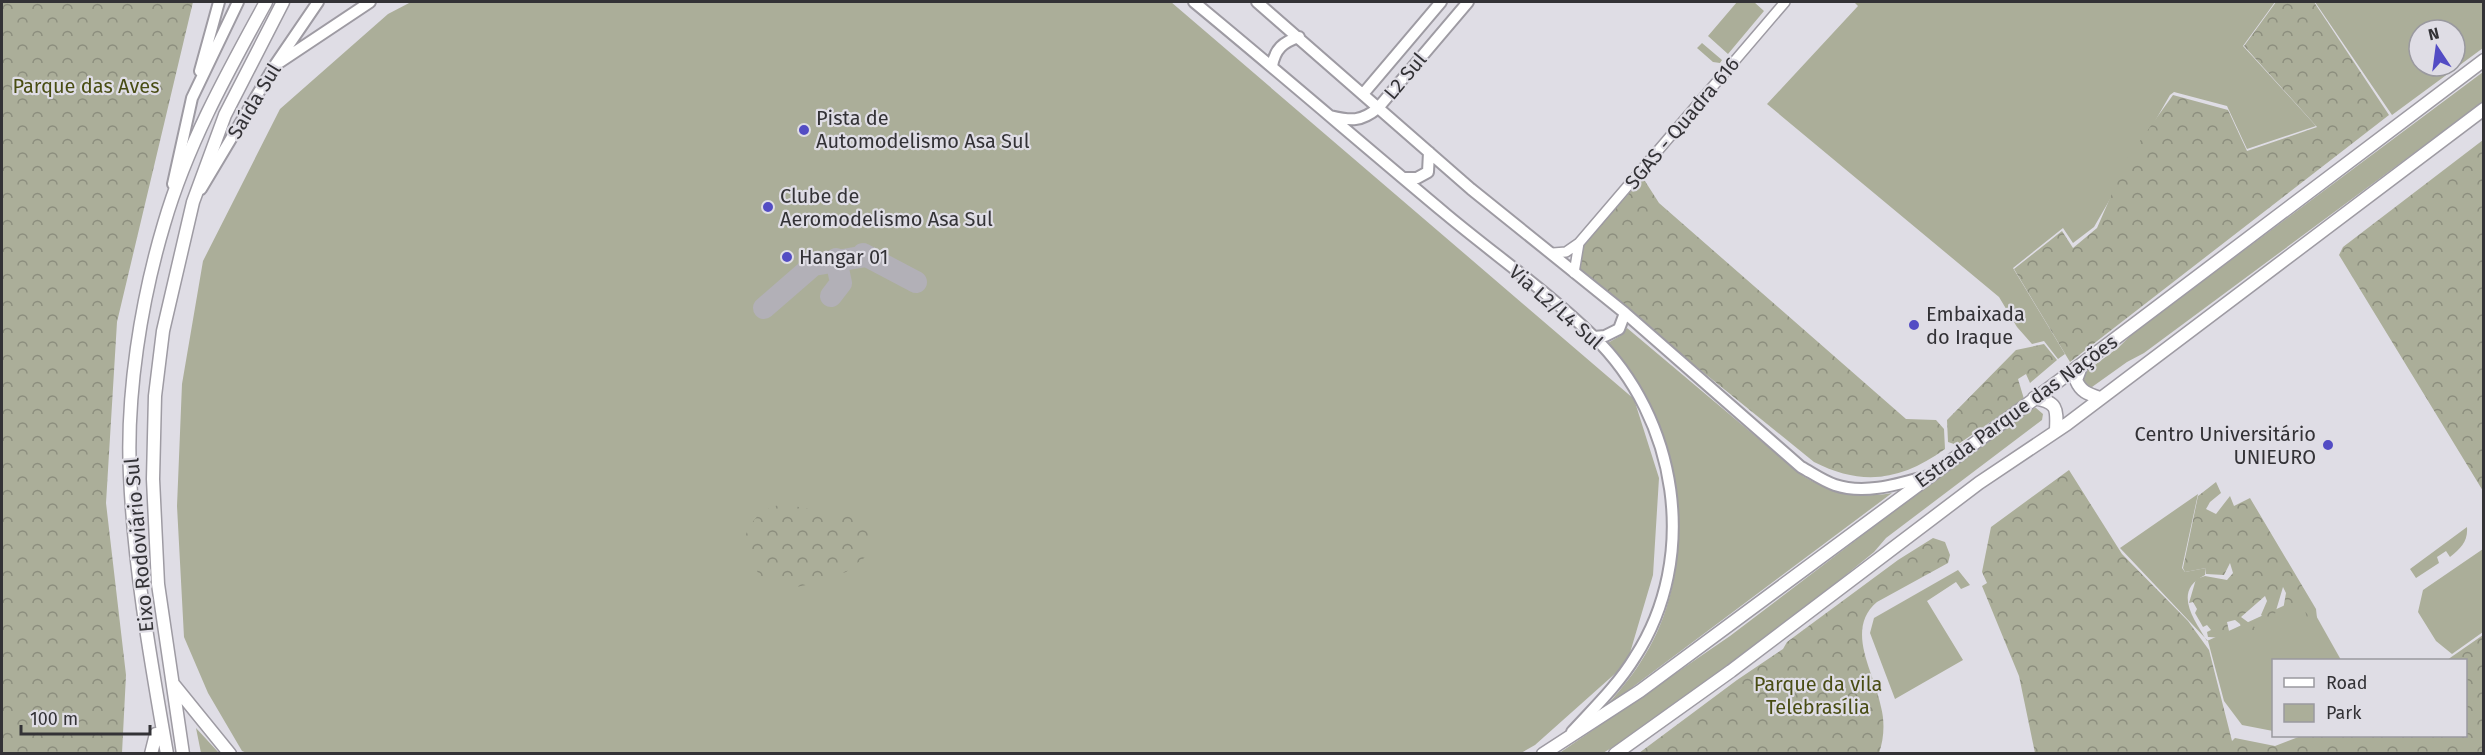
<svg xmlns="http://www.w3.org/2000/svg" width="2485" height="755" font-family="'Fira Sans',sans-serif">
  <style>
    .green { fill: #abae99; fill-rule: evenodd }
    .forest { fill: url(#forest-crowns) }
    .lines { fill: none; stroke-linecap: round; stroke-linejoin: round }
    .taxiway { stroke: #b2b0b7; stroke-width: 22 }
    .secondary-casing { stroke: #9e9ba3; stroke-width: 12 }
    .primary-casing { stroke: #9e9ba3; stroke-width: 14 }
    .highway-casing { stroke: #9e9ba3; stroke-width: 15 }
    .secondary { stroke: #fff; stroke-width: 9 }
    .primary { stroke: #fff; stroke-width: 10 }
    .highway { stroke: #fff; stroke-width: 12 }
    .poi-dot { fill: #534cc4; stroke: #dfdde5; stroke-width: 2 }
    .labels { text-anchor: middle; stroke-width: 4.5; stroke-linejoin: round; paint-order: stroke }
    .street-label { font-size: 20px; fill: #333236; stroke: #dfdde5 }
    .park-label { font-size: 20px; fill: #494d14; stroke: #dfdde5 }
    .poi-label { font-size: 20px; fill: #333236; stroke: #dfdde5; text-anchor: start }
  </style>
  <defs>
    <pattern id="forest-crowns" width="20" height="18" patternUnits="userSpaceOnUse" patternTransform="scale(1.5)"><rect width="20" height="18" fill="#abae99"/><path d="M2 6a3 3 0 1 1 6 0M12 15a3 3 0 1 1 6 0" fill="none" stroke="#8c8e7e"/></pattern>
  </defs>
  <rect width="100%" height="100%" fill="#dfdde5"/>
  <path class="green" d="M 411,2 L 1171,2 L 1634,399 L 1659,478 L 1653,575 L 1627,663 L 1535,745 L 1521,753 L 247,753 L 242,751 L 208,693 L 184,637 L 177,506 L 182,384 L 203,261 L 280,109 L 388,14 Z
    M 1737,2 L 1754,2 L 1764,11 L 1728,54 L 1708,36 Z
    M 1854,2 L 2275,2 L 2243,46 L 2316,126 L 2247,149 L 2227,106 L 2174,92 L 2170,95 L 2094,227 L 2073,243 L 2063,228 L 2013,268 L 2065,354 L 2058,359 L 2044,341 L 2032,344 L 2017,327 L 1999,297 L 1767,104 L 1858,6 Z
    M 2315,2 L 2483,2 L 2483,48 L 2392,115 ZM 2419,30 L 2455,30 L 2455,66 L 2419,66 Z
    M 1702,43 L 1722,60 L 1720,63 L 1713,62 L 1697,48 Z
    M 2483,72 L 2483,102 L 2144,353 L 2127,362 L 2092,387 L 2086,386 L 2082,381 L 2084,373 L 2119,347 L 2133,333 Z
    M 1627,328 L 1803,476 C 1831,493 1860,499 1892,493 L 1606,707 C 1617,693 1630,679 1640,663 C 1691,588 1689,478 1647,400 C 1636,379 1621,362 1606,344 L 1620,336 Z
    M 2036,408 L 2043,414 L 2042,420 L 1886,538 L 1874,552 L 1754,650 L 1630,737 L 1603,753 L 1558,754 L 1730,636 L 2028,409 Z
    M 2198,494 L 2182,568 L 2185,572 L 2206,568 L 2205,575 C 2172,591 2194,619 2207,641 L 2305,596 L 2341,660 L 2274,660 L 2273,731 L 2242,725 L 2224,701 L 2208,641 L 2120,548 Z
    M 2467,527 C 2468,542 2461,548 2450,557 L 2446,551 L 2437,557 L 2439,563 L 2416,578 L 2410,569 Z
    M 2483,549 L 2483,632 L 2452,654 L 2436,641 L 2418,612 L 2423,590 Z
    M 1958,570 L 1970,585 L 1961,589 L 1956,582 L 1927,601 L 1963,660 L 1895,699 L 1870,633 L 1874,618 Z
    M 196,728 L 219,753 L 201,753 Z"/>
  <path class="forest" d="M 2,2 L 193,2 L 117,322 L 106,503 L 126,675 L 122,753 L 2,753 Z
    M 2276,2 L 2314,2 L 2389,115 L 2070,362 L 2014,269 L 2062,231 L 2073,248 L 2097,228 L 2127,159 L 2173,95 L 2228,110 L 2247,151 L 2317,127 L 2244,46 Z
    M 2483,140 L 2483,491 L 2339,255 L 2343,247 Z
    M 1643,178 L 1659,203 L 1906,419 L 1936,420 L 1944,429 L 1945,449 C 1902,480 1863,487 1814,462 L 1577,270 L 1583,244 Z
    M 2044,344 L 2057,360 L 2030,383 L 2026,374 L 2018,379 L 2024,399 L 1957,445 L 1948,442 L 1947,420 L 2016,350 Z
    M 2069,470 L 2122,554 L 2188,621 L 2209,650 L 2232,741 L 2235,738 L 2275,746 L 2301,736 L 2466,736 L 2466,660 L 2447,660 L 2483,635 L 2483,753 L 2035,753 L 2019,676 L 1982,586 L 1987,583 L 1982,572 L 1991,527 Z
    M 2216,482 L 2221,493 L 2210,502 L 2206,509 L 2216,514 L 2230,496 L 2234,506 L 2250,498 L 2316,609 L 2317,618 L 2307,618 L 2304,607 L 2296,614 L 2288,615 L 2283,610 L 2286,593 L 2283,587 L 2272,624 L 2261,615 L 2267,601 L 2265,596 L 2241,617 L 2256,628 L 2255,639 L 2244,636 L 2240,624 L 2235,620 L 2227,622 L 2229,631 L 2226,638 L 2208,637 L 2207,632 L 2211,630 L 2207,625 L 2203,627 L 2195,613 L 2197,609 L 2193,602 L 2189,603 L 2196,579 L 2205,576 L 2227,580 L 2233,573 L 2230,563 L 2224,575 L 2206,574 L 2206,568 L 2185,572 L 2183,568 L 2198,496 Z
    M 783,504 L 862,519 L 872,530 L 873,541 L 868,555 L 846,572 L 806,585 L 792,588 L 759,575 L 743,542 C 751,520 759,509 783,504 Z
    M 1933,538 L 1945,542 L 1950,555 L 1948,563 L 1877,602 C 1844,630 1875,673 1881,707 C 1885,722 1884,739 1879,753 L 1639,753 L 1737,680 L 1783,649 L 1787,642 L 1898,560 Z"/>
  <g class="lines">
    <path class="taxiway" d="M 863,254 L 916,282
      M 814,265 L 866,256
      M 831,296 L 841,283 L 836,259
      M 764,308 L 817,262"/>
    <defs>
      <path id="secondary" d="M 1553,253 L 1566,252 L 1579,243 L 1785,2
        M 1574,273 L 1579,243"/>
      <path id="primary" d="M 1194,2 C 1279,72 1362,144 1447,215 C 1495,255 1548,292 1593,336 C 1678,418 1700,557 1635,657 C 1618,685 1594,708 1572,732
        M 1257,2 L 1471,189 L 1625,313 L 1801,467 C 1812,473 1823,481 1835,485 C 1865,495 1899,484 1928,476
        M 280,62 L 370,2
        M 1272,66 C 1275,49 1283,42 1299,37
        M 200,71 L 219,2
        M 1363,94 L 1441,2
        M 1330,116 C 1351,121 1361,122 1378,108 L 1468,2
        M 1403,178 L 1417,178 L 1428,172 L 1429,152
        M 173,184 L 192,98 L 238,2
        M 201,189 L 275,65 L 318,2
        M 1594,337 L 1605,336 L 1619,329 L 1625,313"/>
      <path id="highway" d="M 2082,364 L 2076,380 C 2081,392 2088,394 2100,398
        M 2034,398 C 2058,402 2057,409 2056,430
        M 174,685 L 230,754
        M 151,754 L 156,734
        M 167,754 C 151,662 134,568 130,475 C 126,395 141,301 164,224 C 187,145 227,73 266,2
        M 183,754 L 158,584 L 153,479 L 155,396 L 163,331 L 193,202 L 225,115 L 283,2
        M 1543,754 L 1640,691 L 2083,363 L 2484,60
        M 1615,754 L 1731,671 L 1979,483 L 2067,424 L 2484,109"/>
    </defs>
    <use href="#secondary" class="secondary-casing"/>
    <use href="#primary" class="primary-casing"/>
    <use href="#highway" class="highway-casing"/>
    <use href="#secondary" class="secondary"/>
    <use href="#primary" class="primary"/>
    <use href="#highway" class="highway"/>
  </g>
  <g class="poi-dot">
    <circle cx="804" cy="130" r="6"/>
    <circle cx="768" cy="207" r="6"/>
    <circle cx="787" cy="257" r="6"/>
    <circle cx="1914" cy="325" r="6"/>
    <circle cx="2328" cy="445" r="6"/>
  </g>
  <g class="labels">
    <g class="street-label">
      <text transform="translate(1405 76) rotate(-50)" y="7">L2 Sul</text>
      <text transform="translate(254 101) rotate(-59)" y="7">Saída Sul</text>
      <text transform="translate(1682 123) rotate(-50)" y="7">SGAS - Quadra 616</text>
      <text transform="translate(1556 307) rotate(41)" y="7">Via L2/L4 Sul</text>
      <text transform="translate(2016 411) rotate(-36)" y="7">Estrada Parque das Nações</text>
      <text transform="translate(139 545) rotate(-95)" y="7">Eixo Rodoviário Sul</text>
    </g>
    <g class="park-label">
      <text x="86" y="93">Parque das Aves</text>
      <text x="1818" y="691">Parque da vila<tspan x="1818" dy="23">Telebrasília</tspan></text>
    </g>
    <g class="poi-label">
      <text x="816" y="125">Pista de<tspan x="816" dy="23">Automodelismo Asa Sul</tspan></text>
      <text x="780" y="203">Clube de<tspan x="780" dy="23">Aeromodelismo Asa Sul</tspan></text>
      <text x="799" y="264">Hangar 01</text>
      <text x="1926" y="321">Embaixada<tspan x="1926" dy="23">do Iraque</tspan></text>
      <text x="2316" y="441" text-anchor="end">Centro Universitário<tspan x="2316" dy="23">UNIEURO</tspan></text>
    </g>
  </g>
  <rect width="2485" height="755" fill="none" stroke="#333236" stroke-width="6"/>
  <rect x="2272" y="659" width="195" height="78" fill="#dfdde5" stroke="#9a999f" stroke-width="1.5"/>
  <rect x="2284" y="678" width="30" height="9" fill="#ffffff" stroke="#9a999f" stroke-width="1.5"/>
  <text x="2326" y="689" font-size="18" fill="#333236">Road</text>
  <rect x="2284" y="704" width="30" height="18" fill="#abae99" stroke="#9a999f" stroke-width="1.5"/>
  <text x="2326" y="719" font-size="18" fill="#333236">Park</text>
  <g transform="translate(2437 48) rotate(347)"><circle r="28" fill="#dfdde5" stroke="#9a999f" stroke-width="1.5"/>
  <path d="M0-4.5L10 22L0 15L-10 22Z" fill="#534cc4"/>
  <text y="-9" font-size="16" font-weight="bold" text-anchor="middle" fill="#333236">N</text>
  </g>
  <path d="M21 725v9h129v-9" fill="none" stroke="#333236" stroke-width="3"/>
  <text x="30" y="725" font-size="18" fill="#333236" stroke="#dfdde5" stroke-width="4.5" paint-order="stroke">100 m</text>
</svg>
